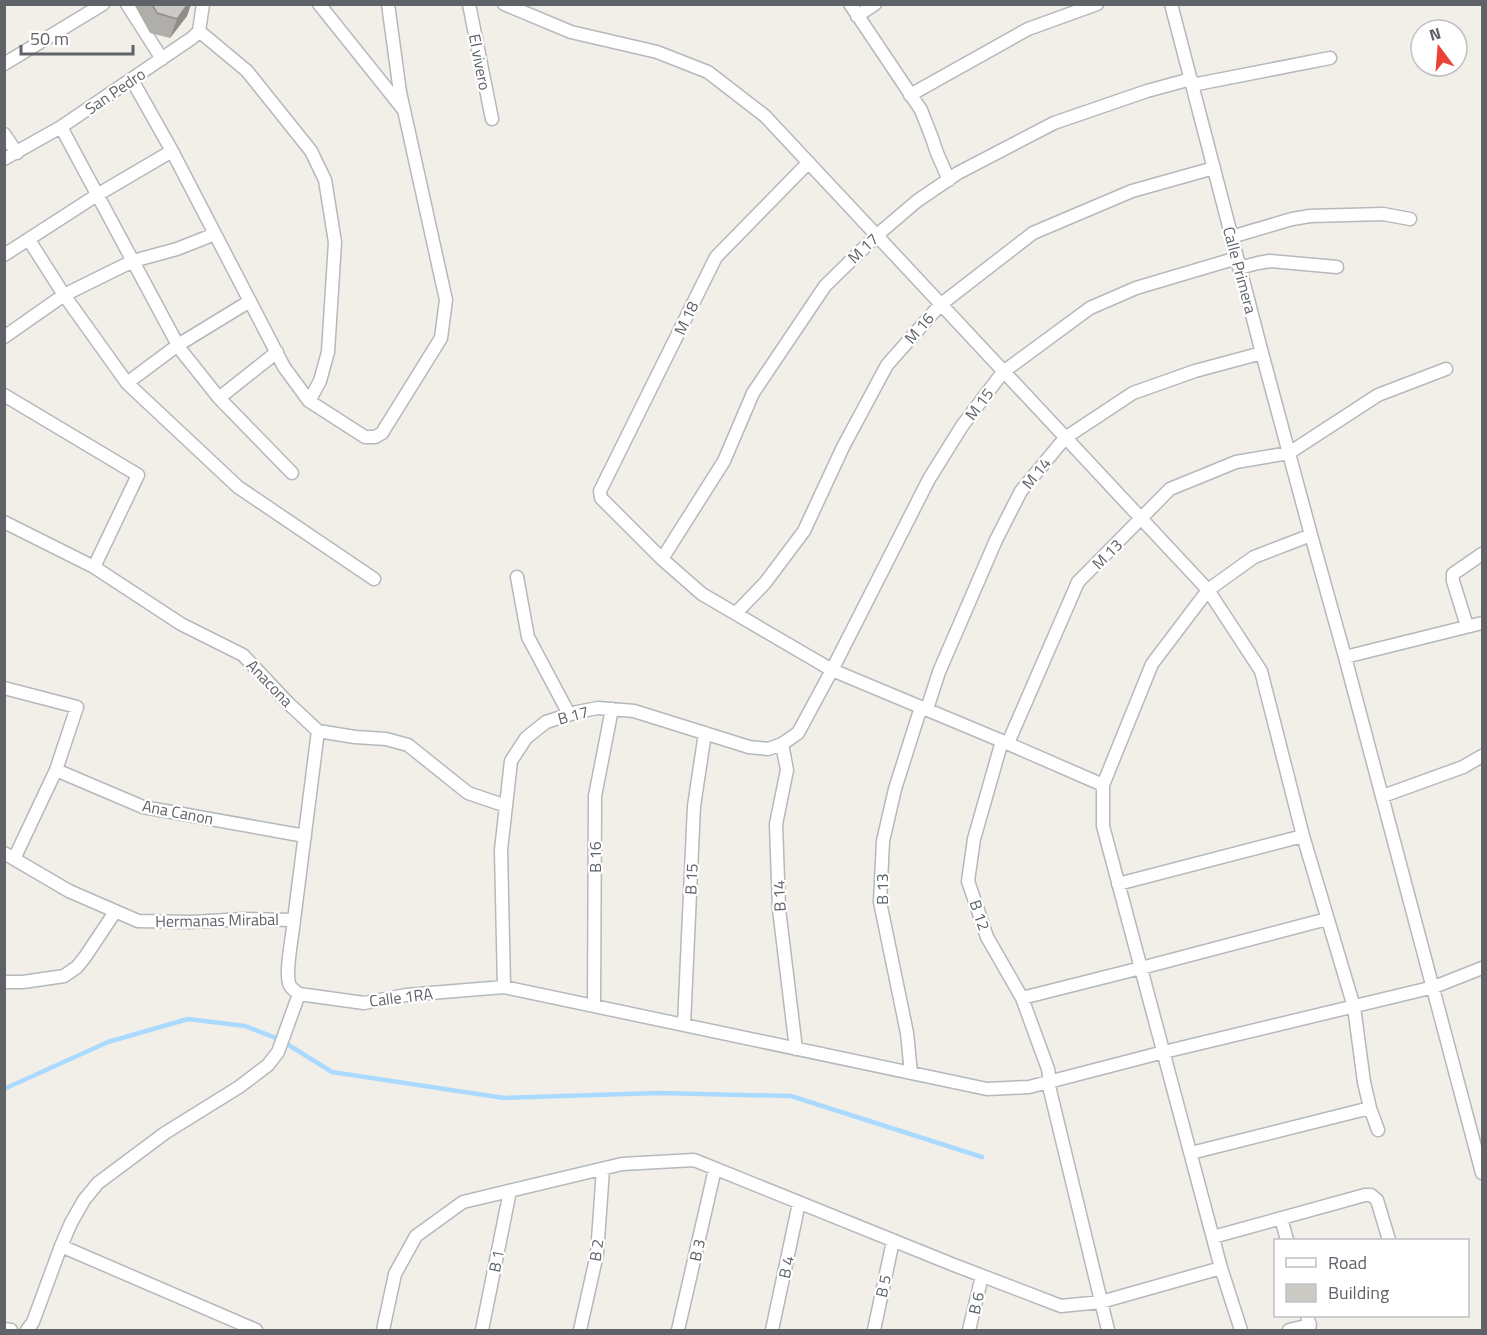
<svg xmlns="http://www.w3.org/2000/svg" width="1487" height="1335" font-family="'Titillium Web',sans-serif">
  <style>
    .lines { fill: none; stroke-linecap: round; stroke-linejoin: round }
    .stream { stroke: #aadaff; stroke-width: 4.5 }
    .street-casing { stroke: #b5b8bc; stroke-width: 15 }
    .street { stroke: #fff; stroke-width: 12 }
    .wall { fill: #afaea9 }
    .shaded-wall { fill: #8f8d8a }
    .building { fill: #cccac5; stroke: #8f8d8a; stroke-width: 1.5 }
    .labels { text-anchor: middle; stroke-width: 4.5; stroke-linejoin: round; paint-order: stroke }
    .street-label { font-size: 16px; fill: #5f6368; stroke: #fff }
  </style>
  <rect width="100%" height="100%" fill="#f1efe8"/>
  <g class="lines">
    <path class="stream" d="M 287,1044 L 332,1072 L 504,1098 L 658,1093 L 791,1096 L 982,1157
      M 4,1089 L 108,1042 L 188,1019 L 245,1026 L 281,1040"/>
    <defs>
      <path id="street" d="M 127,4 L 162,59
        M 319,4 L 403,109
        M 469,4 L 492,119
        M 504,4 L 571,32 L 657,52 L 708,72 L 765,116 L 1208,590 L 1261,671 L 1303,836 L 1354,1007 L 1364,1082 L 1370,1108 L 1378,1130
        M 850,4 L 921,110 L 932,138 L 937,153 L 949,180
        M 1171,4 L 1262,353 L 1311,535 L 1345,657 L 1482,1173
        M 857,16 L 875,4
        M 199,31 L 247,71 L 311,151 L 325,180 L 335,242 L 328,352 L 320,381 L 309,401
        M 4,64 L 103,4
        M 132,80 L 172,151 L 284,367 L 309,401 L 365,437 L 375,437 L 382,433 L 441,338 L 446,300 L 400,92 L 388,4
        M 1192,85 L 1330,58
        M 910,95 L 1028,29 L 1097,4
        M 61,127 L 180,349 L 219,398 L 292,473
        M 4,134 L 17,153
        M 4,159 L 61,127 L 192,38 L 199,31 L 203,4
        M 808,163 L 716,257 L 600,491 L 601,498 L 662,559 L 702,594 L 832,670 L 1002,741 L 1103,785
        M 1231,237 L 1292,219 L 1310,216 L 1383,214 L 1410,219
        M 29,240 L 64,295 L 127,383 L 238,487 L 374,579
        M 4,255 L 97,195 L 172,151
        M 1239,268 L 1258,263 L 1270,261 L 1337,267
        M 4,337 L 64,295 L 133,261 L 177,249 L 215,234
        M 127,383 L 178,345 L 250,301
        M 4,395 L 138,475 L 94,567
        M 219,398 L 277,352
        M 4,522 L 94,567 L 181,624 L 243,655 L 288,703 L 318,731 L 355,737 L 386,739 L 408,745 L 468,793 L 506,806
        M 662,559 L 724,461 L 753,393 L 825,286 L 876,236 L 917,201 L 958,173 L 1054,123 L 1147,91 L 1191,79
        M 517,577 L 528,637 L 569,714
        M 736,613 L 765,583 L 804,531 L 843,447 L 887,365 L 940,305 L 1033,233 L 1132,191 L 1214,168
        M 1467,626 L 1453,581 L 1453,574 L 1482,554
        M 1345,657 L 1482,623
        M 4,688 L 77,707 L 56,770 L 14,859
        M 927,709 L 939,672 L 996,540 L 1021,491 L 1065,438 L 1133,393 L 1195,371 L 1262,353
        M 1002,741 L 974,839 L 968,881 L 987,937 L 1022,998 L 1048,1069 L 1050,1082
        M 1008,743 L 1078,582 L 1170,489 L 1236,462 L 1289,453 L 1378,395 L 1446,369
        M 782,744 L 787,770 L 776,824 L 779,909 L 796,1049
        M 56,770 L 143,807 L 305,836
        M 1383,796 L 1463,767 L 1482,756
        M 4,853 L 69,891 L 138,921 L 191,922 L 245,919 L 294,920 C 293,934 285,970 289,983 C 290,988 295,991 299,994
        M 1118,884 L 1303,836
        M 294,920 L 318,731
        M 4,982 L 23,982 L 64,976 L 77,967 L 85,957 L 115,912
        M 504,987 L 501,850 L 511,761 L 526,738 L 546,722 L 577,712 L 598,708 L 634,711 L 749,747 L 768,749 L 782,744 L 798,733 L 832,670 L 929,479 L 962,426 L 1003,372 L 1090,308 L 1136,288 L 1237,258
        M 299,994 L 364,1003 L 406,995 L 504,987 L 987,1089 L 1029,1087 L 1164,1052 L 1434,987 L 1482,968
        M 1022,998 L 1141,968 L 1327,919
        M 594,1006 L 595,796 L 612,709
        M 684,1025 L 694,806 L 705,733
        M 911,1073 L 907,1033 L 880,902 L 883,841 L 895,789 L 921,707
        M 1048,1082 L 1108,1330
        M 1191,1153 L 1370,1108
        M 1281,1218 L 1287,1240
        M 1213,1237 L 1365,1195 L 1371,1195 L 1377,1200 L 1389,1240
        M 61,1246 L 256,1330
        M 4,1329 L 11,1330
        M 27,1330 L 33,1322 L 61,1246 L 71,1223 L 84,1200 L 98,1183 L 165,1133 L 239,1087 L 268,1065 L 278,1052 L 299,994
        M 383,1330 L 395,1274 L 416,1236 L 463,1202 L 622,1164 L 694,1160 L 954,1265 L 1061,1306 L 1101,1302 L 1221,1268
        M 482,1330 L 510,1191
        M 580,1330 L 597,1254 L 603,1169
        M 678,1330 L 715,1169
        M 772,1330 L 799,1203
        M 874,1330 L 893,1241
        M 969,1330 L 982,1276
        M 1241,1330 L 1221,1268 L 1103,826 L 1103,785 L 1152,664 L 1208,590 L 1254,557 L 1311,535
        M 1289,1330 L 1310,1325 L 1307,1316"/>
    </defs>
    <use href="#street" class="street-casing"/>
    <use href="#street" class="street"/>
  </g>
  <path class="wall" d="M 134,4 L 191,4 L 187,16 L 170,38 L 150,33 Z"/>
  <path class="shaded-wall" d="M 188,4 L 191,4 L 187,16 L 170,38 L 177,19 Z"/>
  <path class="building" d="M 152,4 L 188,4 L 177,19 L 157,13 Z"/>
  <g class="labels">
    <g class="street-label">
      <text transform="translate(480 62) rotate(79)" y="6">El vivero</text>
      <text transform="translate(115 91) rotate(-34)" y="6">San Pedro</text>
      <text transform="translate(863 248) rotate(-44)" y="6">M 17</text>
      <text transform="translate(1240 270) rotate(75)" y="6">Calle Primera</text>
      <text transform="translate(686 318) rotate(-64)" y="6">M 18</text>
      <text transform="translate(919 328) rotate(-49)" y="6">M 16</text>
      <text transform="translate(979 404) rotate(-53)" y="6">M 15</text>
      <text transform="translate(1036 473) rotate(-51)" y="6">M 14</text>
      <text transform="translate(1107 554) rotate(-45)" y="6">M 13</text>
      <text transform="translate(270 683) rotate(46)" y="6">Anacona</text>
      <text transform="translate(573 715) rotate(-15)" y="6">B 17</text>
      <text transform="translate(178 812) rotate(11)" y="6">Ana Canon</text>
      <text transform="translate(595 857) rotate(-90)" y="6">B 16</text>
      <text transform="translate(691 879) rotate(-87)" y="6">B 15</text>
      <text transform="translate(882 889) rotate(-90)" y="6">B 13</text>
      <text transform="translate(779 896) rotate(-93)" y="6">B 14</text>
      <text transform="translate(980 915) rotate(71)" y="6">B 12</text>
      <text transform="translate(217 920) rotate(-1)" y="6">Hermanas Mirabal</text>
      <text transform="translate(401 997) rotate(-7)" y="6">Calle 1RA</text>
      <text transform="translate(596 1250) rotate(-82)" y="6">B 2</text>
      <text transform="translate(697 1250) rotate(-77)" y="6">B 3</text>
      <text transform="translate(496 1261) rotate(-79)" y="6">B 1</text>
      <text transform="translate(786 1267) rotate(-78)" y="6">B 4</text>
      <text transform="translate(883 1286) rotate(-78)" y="6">B 5</text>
      <text transform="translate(976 1303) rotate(-77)" y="6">B 6</text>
    </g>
  </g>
  <rect width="1487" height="1335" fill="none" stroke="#5f6368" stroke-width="12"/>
  <rect x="1274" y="1239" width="195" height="78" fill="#ffffff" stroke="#bfc1c3" stroke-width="1.5"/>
  <rect x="1286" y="1258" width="30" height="9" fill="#ffffff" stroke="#bfc1c3" stroke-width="1.5"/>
  <text x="1328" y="1269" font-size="18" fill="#5f6368">Road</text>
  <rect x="1286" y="1284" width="30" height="18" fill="#cccac5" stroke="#bfc1c3" stroke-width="1.5"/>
  <text x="1328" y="1299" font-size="18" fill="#5f6368">Building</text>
  <g transform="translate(1439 48) rotate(344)"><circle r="28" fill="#ffffff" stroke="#bfc1c3" stroke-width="1.5"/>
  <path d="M0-4.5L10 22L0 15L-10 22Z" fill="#ea4335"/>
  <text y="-9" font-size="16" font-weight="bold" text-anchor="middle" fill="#5f6368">N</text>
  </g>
  <path d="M21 45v9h112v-9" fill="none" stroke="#5f6368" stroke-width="3"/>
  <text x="30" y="45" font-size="18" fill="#5f6368" stroke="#ffffff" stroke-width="4.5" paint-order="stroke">50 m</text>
</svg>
